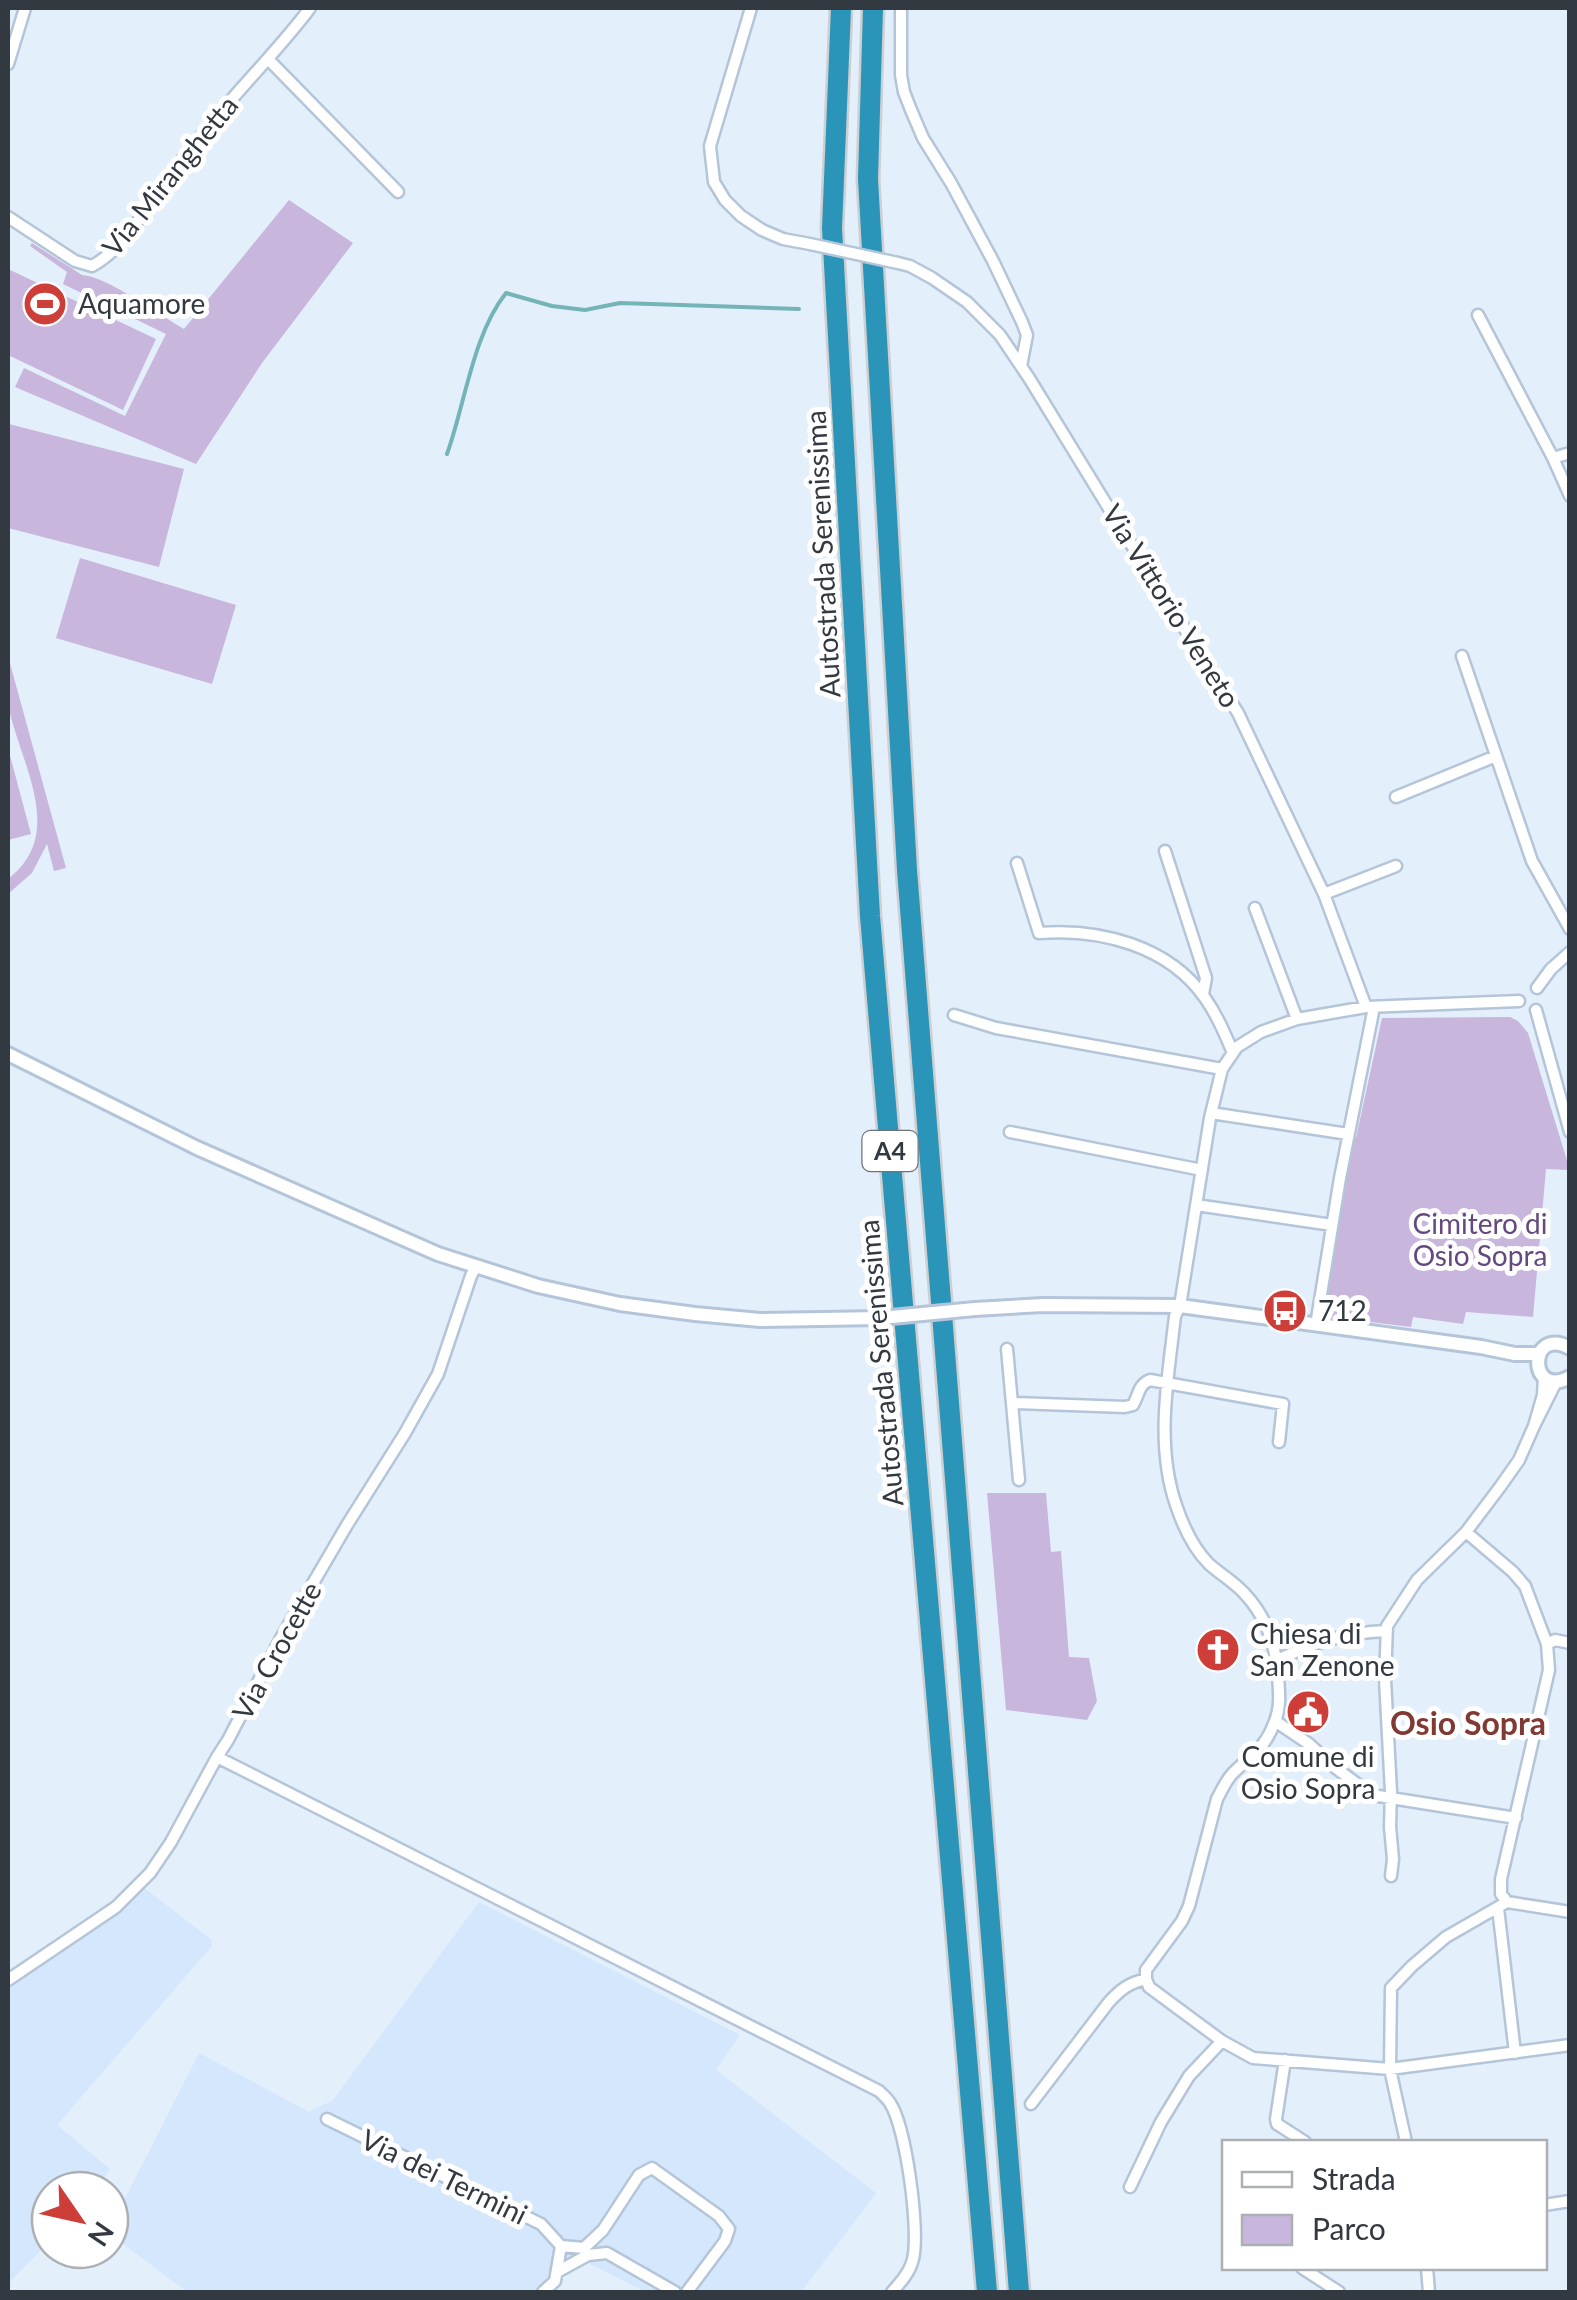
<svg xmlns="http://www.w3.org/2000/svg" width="1577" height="2300" font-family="Lato,sans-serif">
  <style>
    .built { fill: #d5e7fd }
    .green { fill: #c8b6dc }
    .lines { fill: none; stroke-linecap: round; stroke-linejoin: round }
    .stream { stroke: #75b4b6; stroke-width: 4 }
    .minor-casing { stroke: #b4c5d9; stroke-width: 15 }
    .tertiary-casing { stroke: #b4c5d9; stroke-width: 18 }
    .motorway-casing { stroke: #cecfd1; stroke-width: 25 }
    .minor { stroke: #fff; stroke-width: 10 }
    .tertiary { stroke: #fff; stroke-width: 12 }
    .motorway { stroke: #2a95b9; stroke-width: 20 }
    .minor-bridge-casing { stroke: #b4c5d9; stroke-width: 15; stroke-linecap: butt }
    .tertiary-bridge-casing { stroke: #b4c5d9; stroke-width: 18; stroke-linecap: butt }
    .minor-bridge { stroke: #fff; stroke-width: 10 }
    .tertiary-bridge { stroke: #fff; stroke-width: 12 }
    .labels { text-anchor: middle; stroke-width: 10; stroke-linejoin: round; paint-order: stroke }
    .shield { fill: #fff; stroke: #70747a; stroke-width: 2.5 }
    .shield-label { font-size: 25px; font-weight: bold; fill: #323941 }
    .street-label { font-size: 28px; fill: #323941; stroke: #fff }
    .poi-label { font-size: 28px; fill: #323941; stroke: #fff; text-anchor: start }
    .park-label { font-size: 28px; fill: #644880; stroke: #fff }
    .quarter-label { font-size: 32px; font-weight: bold; fill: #813933; stroke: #fff }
  </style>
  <rect width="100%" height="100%" fill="#e4effc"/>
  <path class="built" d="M 143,1887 L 212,1940 L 212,1946 L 57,2125 L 110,2169 L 95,2190 L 50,2190 L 50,2241 L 8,2284 L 8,1985 L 110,1919 L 133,1899 Z
    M 479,1902 L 740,2035 L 716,2070 L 876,2193 L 801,2292 L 646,2292 L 588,2263 L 551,2278 L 536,2292 L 187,2292 L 110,2234 L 110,2228 L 199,2053 L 309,2112 L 333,2100 Z"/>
  <path class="green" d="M 289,200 L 353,243 L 262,363 L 196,464 L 15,387 L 24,368 L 125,416 L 166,334 L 63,284 L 67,272 L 30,246 L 32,243 L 82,275 C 106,276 161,316 184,329 Z
    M 8,269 L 156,339 L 123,410 L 8,355 Z
    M 9,424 L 184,469 L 159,567 L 8,528 L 8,432 Z
    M 80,558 L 236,605 L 212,684 L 56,638 Z
    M 8,656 L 66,868 L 54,871 L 47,844 L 32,873 L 8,894 L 8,879 C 68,833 19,762 8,704 C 5,689 7,672 8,656 Z
    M 8,748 L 31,834 L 8,840 Z
    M 1510,1017 L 1518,1021 L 1528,1033 L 1569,1167 L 1569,1170 L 1546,1169 L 1533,1317 L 1466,1312 L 1463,1324 L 1413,1317 L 1411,1327 L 1321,1316 L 1352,1139 L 1356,1138 L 1382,1018 Z
    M 987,1493 L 1046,1493 L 1051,1552 L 1061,1551 L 1069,1657 L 1089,1658 L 1097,1701 L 1087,1720 L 1006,1710 Z"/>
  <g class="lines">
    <path class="stream" d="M 447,454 C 465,404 473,334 506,293 L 552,306 L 585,310 L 620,303 L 799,309"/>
    <defs>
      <path id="minor" d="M 751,8 L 710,146 L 714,182 L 725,200 L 741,216 L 762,230 L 783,239 L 810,244
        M 901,8 L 901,75 L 904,92 L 911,110 L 923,138 L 951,183 L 993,261 L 1022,322 L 1027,335 L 1021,366
        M 268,59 L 398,192
        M 8,64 L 25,8
        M 8,217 L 75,261 L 92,266 C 125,248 145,209 167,179 C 182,159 199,139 215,119 C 246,81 281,47 310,8
        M 898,263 L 910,266 L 932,278 L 967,302 L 1000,335 L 1029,378 L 1124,533 L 1238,713 L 1324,894 L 1366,1007
        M 1478,315 L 1553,458 L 1570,496
        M 1553,458 L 1570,453
        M 1462,656 L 1532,861 L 1570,929
        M 1396,797 L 1496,756
        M 1165,851 L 1206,978 L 1203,994
        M 1017,863 L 1039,933 C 1100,928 1169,946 1205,998 C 1217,1015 1225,1034 1233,1053
        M 1324,894 L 1396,866
        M 1255,908 L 1297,1019
        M 1537,988 L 1551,969 L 1570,952
        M 1536,1010 L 1570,1132
        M 954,1015 L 996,1028 L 1222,1069
        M 1211,1113 L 1348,1134
        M 1010,1132 L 1202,1170
        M 1196,1205 L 1332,1225
        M 1316,1325 L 1340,1178 L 1374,1007
        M 1007,1349 L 1019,1480
        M 1544,1377 L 1543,1395 L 1534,1426 L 1556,1382
        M 1014,1403 L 1125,1407 L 1133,1405 C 1139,1395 1138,1385 1150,1380 L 1283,1404 L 1279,1442
        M 1466,1532 L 1513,1572 L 1525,1586 L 1547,1644 L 1549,1670 L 1501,1879 L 1501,1894 L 1507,1902
        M 1547,1644 L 1555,1640 L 1570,1643
        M 1277,1660 C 1317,1642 1342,1633 1386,1631
        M 1275,1721 L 1309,1744 L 1333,1766 L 1372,1795 L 1516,1818
        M 217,1757 L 879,2091 C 883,2095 887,2098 890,2103 C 906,2127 920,2231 913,2259 C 910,2272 901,2282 892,2292
        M 1391,1876 L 1393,1859 L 1390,1827 L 1391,1792 L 1385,1679 L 1387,1626 L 1417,1580 L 1466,1532 L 1500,1487 L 1519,1460 L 1534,1426
        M 1498,1908 L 1515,2053
        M 8,1980 L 116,1907 L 150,1873 L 171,1842 L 217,1757 L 228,1740 L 281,1638 L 347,1525 L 405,1433 L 438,1374 L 471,1276 L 476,1266
        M 1222,2041 L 1149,1987 L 1146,1979 L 1146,1970 L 1182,1921 L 1189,1906 L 1217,1799 C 1222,1790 1226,1780 1233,1773 C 1252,1754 1265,1749 1275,1721 C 1281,1706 1279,1691 1278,1676 C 1276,1645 1266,1616 1244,1593 C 1234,1582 1220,1574 1209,1564 C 1193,1548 1183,1526 1176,1505 C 1155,1444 1168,1378 1175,1316 L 1180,1306 L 1210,1118 L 1222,1069 L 1237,1047 L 1261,1032 L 1297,1019 L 1366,1007 L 1519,1001
        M 1285,2060 L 1276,2119 L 1277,2124 L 1305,2142
        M 1031,2104 L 1109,2002 C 1121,1989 1129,1983 1146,1979
        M 327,2119 L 541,2224 L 561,2246 L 555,2281 L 543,2292
        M 1406,2142 L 1390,2069 L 1391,1988 L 1412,1966 L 1446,1937 L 1507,1902 L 1570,1912
        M 1130,2187 L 1161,2122 L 1189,2076 L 1222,2041 L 1253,2058 L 1390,2069 L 1570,2045
        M 1544,2205 L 1570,2201
        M 561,2246 L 584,2248 L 603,2230 L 639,2175 L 652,2168 L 719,2216 L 729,2229 L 725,2241 L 687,2292
        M 1302,2268 L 1339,2292
        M 1427,2268 L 1429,2292
        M 557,2272 L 588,2255 L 607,2253 L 675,2292"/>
      <path id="tertiary" d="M 8,1054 L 197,1148 L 438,1254 L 538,1286 L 620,1304 L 695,1314 L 760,1320 L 881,1318
        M 975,1309 L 1043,1305 L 1180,1306 L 1481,1347 L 1515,1354 L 1539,1354
        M 1570,1348 C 1527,1325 1528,1400 1570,1377"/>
      <path id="motorway" d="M 841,8 L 832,228 L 870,916 L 987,2292
        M 873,8 L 868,179 L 907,870 L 1019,2292"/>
    </defs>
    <use href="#minor" class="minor-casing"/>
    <use href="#tertiary" class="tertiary-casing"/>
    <use href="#motorway" class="motorway-casing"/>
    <use href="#minor" class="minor"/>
    <use href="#tertiary" class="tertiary"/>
    <use href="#motorway" class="motorway"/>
    <defs>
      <path id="minor-bridge" d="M 810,244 L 898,263"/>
      <path id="tertiary-bridge" d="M 881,1318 L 975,1309"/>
    </defs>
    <use href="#minor-bridge" class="minor-bridge-casing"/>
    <use href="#tertiary-bridge" class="tertiary-bridge-casing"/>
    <use href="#minor-bridge" class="minor-bridge"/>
    <use href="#tertiary-bridge" class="tertiary-bridge"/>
  </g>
  <defs>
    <symbol id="stadium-disc" viewBox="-11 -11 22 22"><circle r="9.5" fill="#cd3e39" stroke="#fff"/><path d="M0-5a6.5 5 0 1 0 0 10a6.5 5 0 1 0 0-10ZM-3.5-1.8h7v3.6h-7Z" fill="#fff"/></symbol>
    <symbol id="bus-disc" viewBox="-11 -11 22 22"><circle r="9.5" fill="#cd3e39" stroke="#fff"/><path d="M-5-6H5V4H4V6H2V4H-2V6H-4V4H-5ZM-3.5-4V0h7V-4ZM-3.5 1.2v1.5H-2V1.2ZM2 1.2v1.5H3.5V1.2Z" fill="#fff"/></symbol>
    <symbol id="church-disc" viewBox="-11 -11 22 22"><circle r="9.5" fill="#cd3e39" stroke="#fff"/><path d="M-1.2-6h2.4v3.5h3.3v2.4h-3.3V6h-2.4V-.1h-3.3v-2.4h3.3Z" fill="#fff"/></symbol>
    <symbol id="civic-disc" viewBox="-11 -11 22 22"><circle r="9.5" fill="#cd3e39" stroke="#fff"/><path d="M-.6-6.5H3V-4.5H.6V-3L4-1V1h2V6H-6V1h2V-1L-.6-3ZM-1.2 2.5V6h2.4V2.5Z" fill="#fff"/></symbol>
  </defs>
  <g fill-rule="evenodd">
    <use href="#stadium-disc" x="20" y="279" width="50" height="50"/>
    <use href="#bus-disc" x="1260" y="1286" width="50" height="50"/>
    <use href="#church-disc" x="1193" y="1625" width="50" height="50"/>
    <use href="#civic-disc" x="1283" y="1687" width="50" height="50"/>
  </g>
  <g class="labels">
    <rect class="shield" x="862.5" y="1131" width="55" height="40" rx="8"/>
    <g class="shield-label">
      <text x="890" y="1160">A4</text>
    </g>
    <g class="street-label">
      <text transform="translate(170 176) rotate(-51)" y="10">Via Miranghetta</text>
      <text transform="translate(823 554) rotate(-93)" y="10">Autostrada Serenissima</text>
      <text transform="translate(1171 606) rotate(58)" y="10">Via Vittorio Veneto</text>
      <text transform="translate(881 1363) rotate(-95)" y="10">Autostrada Serenissima</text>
      <text transform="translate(277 1651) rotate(-61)" y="10">Via Crocette</text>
      <text transform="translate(444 2177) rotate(26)" y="10">Via dei Termini</text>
    </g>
    <g class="poi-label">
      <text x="78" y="314">Aquamore</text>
      <text x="1318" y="1321">712</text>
      <text x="1250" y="1644">Chiesa di<tspan x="1250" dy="32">San Zenone</tspan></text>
      <text x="1308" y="1767" text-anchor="middle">Comune di<tspan x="1308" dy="32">Osio Sopra</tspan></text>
    </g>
    <g class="park-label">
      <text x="1480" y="1234">Cimitero di<tspan x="1480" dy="32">Osio Sopra</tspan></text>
    </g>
    <g class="quarter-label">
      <text x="1468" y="1735">Osio Sopra</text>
    </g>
  </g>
  <rect width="1577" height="2300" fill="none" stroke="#323941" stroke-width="20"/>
  <rect x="1222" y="2140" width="325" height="130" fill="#ffffff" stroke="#adb0b3" stroke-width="2.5"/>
  <rect x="1242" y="2172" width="50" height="15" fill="#ffffff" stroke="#adb0b3" stroke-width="2.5"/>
  <text x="1312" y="2190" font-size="30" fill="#323941">Strada</text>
  <rect x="1242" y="2215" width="50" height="30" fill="#c8b6dc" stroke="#adb0b3" stroke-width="2.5"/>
  <text x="1312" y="2240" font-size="30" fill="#323941">Parco</text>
  <g transform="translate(80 2220) rotate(124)"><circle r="48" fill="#ffffff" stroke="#adb0b3" stroke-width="2.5"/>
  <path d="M0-8L18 38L0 25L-18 38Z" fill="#cd3e39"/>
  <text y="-15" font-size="28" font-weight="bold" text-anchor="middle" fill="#323941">N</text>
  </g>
</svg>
